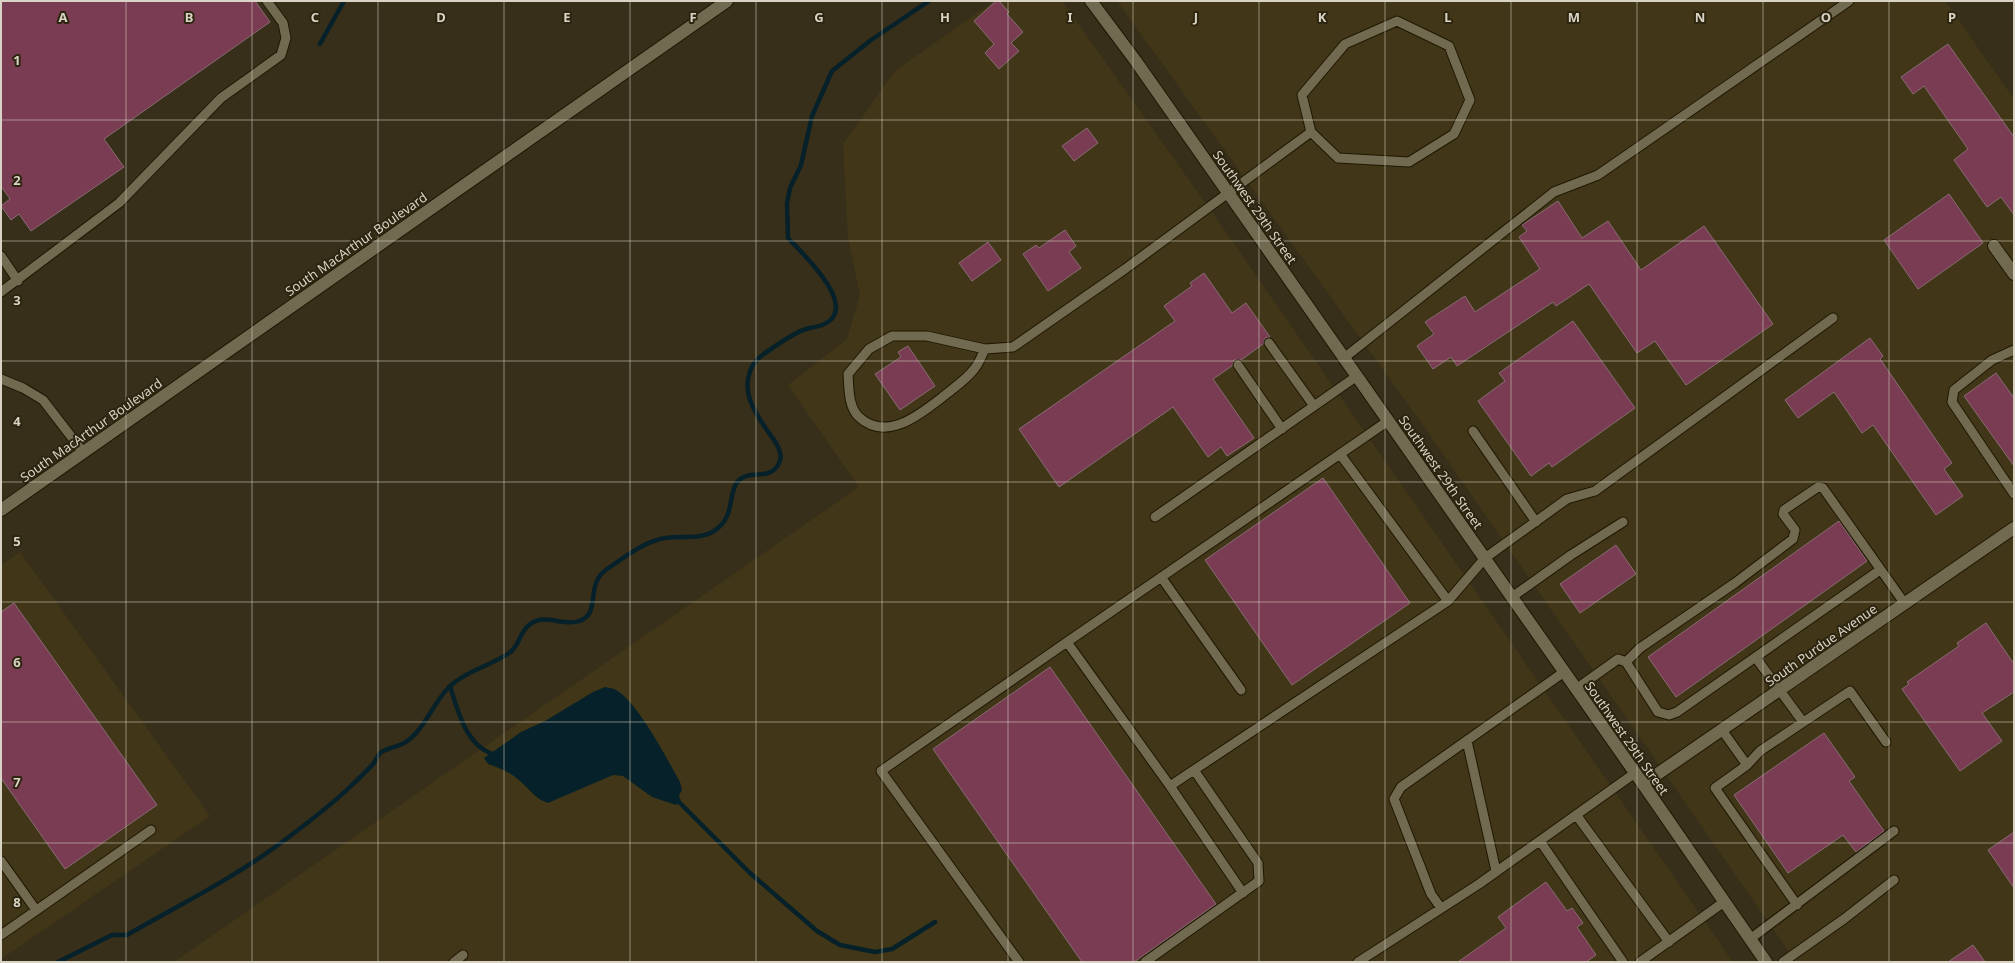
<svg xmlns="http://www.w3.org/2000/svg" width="2015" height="963" font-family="'Noto Sans',sans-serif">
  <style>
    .built { fill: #413718 }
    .water { fill: #062129 }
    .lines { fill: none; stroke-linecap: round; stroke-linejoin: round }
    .stream { stroke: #062129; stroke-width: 4.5 }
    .building { fill: #793c52; stroke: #886c74 }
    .lane-casing { stroke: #1f1702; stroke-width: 11 }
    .street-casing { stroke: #1f1702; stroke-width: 14 }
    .secondary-casing { stroke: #1f1702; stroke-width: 14 }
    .lane { stroke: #726951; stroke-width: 9 }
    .street { stroke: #726951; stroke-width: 12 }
    .secondary { stroke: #726951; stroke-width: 12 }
    .grid { fill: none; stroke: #d8d3c5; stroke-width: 1; stroke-opacity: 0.55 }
    .labels { text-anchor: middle; stroke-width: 4; stroke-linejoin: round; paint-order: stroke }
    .street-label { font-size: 13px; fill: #d8d3c5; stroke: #2d250f }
    .grid-label { font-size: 13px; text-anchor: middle; font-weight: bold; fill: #d8d3c5; stroke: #2d250f; stroke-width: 4; stroke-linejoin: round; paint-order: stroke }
  </style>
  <rect width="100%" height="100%" fill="#372f19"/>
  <path class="built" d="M 994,1 L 1062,1 L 1221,225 L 1733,962 L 174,962 L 859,487 L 788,385 L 847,339 L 860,295 L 848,237 L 843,144 L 895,71 Z
    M 1117,1 L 1945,1 L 2014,99 L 2014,962 L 1796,962 L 1418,418 Z
    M 20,552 L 210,816 L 1,959 L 1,565 Z"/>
  <path class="water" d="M 605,687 C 608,688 612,688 614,689 C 636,698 668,761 680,782 L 682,790 L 679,795 L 681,802 L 676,805 L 652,797 L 623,776 L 613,775 L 548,803 C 536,799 530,790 521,782 C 512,773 500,768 488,764 L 484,758 L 521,732 L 545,721 L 593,692 Z"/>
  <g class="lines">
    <path class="stream" d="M 320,44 L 344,1
      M 450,686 C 458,712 466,746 495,755
      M 676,799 L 750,873 L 817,931 L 840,945 L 875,952 L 892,949 L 935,922
      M 58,962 L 112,935 L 127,935 C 179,905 234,878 282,842 C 306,824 332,805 353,784 C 360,777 368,770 374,763 C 376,760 377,756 380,753 C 385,748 399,747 406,742 C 425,729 433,703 449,687 C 466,671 490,666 509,653 C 519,647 519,633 529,625 C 545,612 562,627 579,621 C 602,614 584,585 607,569 C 622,559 640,545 657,540 C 677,533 701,543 718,528 C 735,514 728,492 738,481 C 748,470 765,479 775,469 C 779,465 782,458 780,453 C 779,446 773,438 769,433 C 757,416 743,396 749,375 C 752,362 760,356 771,349 C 782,342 793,333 806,329 C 813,327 821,327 828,322 C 856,303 802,253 788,238 L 787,203 L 790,188 L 801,165 L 812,116 L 832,71 L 871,40 L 929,1"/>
  </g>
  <path class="building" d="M 1,1 L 255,1 L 270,22 L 104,139 L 124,167 L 31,231 L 19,214 L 11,220 L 1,206 L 10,199 L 1,186 Z
    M 996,1 L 999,1 L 1009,12 L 1007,14 L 1023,32 L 1011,43 L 1019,51 L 999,69 L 985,53 L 994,44 L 974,21 Z
    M 1948,44 L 2014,137 L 2014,215 L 2001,197 L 1987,207 L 1954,160 L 1968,149 L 1924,86 L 1913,94 L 1901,77 Z
    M 1087,128 L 1098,143 L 1074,161 L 1062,146 Z
    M 1949,194 L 1983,243 L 1918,289 L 1884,240 Z
    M 1558,201 L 1582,238 L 1608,221 L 1641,270 L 1704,226 L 1773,324 L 1686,385 L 1655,341 L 1637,353 L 1589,284 L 1556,306 L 1553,302 L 1457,366 L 1451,357 L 1433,369 L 1417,346 L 1434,334 L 1425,322 L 1465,296 L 1475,312 L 1540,269 L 1519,237 L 1527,231 L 1522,225 Z
    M 1065,230 L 1076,246 L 1069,252 L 1081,268 L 1048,291 L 1023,254 L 1036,245 L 1039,248 Z
    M 988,242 L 1001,260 L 972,281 L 959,263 Z
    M 1204,273 L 1232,313 L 1246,303 L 1270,337 L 1265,338 L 1263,344 L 1241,360 L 1234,360 L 1232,366 L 1213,379 L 1254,438 L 1227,456 L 1221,447 L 1208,457 L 1173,407 L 1059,487 L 1019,429 L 1175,321 L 1164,306 L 1192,286 L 1190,283 Z
    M 1573,321 L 1635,408 L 1552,467 L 1549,463 L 1531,476 L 1478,401 L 1505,381 L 1499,373 Z
    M 1870,338 L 1883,356 L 1880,359 L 1952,463 L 1944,469 L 1963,496 L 1936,515 L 1873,425 L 1862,433 L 1834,392 L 1798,418 L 1785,400 Z
    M 908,346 L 935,386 L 900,410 L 875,374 L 901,357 L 898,352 Z
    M 1996,373 L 2014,398 L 2014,466 L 1964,396 Z
    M 1323,478 L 1410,603 L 1292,685 L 1205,560 Z
    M 1839,521 L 1867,561 L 1676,697 L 1648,657 Z
    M 1616,545 L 1636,574 L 1580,613 L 1560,584 Z
    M 14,603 L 157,805 L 65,869 L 1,778 L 1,612 Z
    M 1986,623 L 2014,664 L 2014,692 L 1982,713 L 2002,741 L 1960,771 L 1902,689 L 1909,684 L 1907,682 L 1959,646 L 1957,643 Z
    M 1050,667 L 1216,904 L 1134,962 L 1082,962 L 933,749 Z
    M 1824,733 L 1855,777 L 1849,781 L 1884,831 L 1856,852 L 1843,835 L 1788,873 L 1734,795 Z
    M 2014,832 L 2014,888 L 1988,850 Z
    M 1546,882 L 1567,911 L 1572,908 L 1583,923 L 1577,927 L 1596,955 L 1586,962 L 1458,962 L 1506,928 L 1498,917 Z
    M 1973,945 L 1985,962 L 1948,962 Z"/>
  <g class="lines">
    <defs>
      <path id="lane" d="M 1,256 L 18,281
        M 1,292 L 119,203 L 221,98 L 281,55 L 286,38 L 283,23 L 267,1
        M 1269,343 L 1314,406
        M 985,349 C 982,355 979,363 975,368 C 967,379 955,387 945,395 C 922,413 887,443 859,417 C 848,407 849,387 848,374 L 869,349 L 892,336 L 927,336 L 985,349 L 1013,347 L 1125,269 L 1311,132 L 1302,95 L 1345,44 L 1397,21 L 1449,46 L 1470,100 L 1454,134 L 1409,162 L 1338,158 L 1311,132
        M 2014,350 L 1992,360 L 1954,390 L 1952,402 L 2014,494
        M 1344,358 L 1554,192 L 1598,175 L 1849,1
        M 1238,365 L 1282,429
        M 1,379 L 23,388 L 43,400 L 83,452
        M 1388,421 L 1067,642 L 1170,786 L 1448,601 L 1485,558 L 1567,499 L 1595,491 L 1833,318
        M 1473,431 L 1536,522
        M 1340,454 L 1448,601
        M 1155,517 L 1357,376
        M 1161,577 L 1241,690
        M 1512,597 L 1571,555 L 1623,522
        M 1756,658 L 1803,722
        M 1626,662 L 1640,648 L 1735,583 L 1793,539 L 1795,530 L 1783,514 L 1784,510 L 1818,487 L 1823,488 L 1905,604
        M 1576,689 L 1618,659 L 1626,662 L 1658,712 L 1669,715 L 1677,712 L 1880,570
        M 1722,730 L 1747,765
        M 1467,741 L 1496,871
        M 1170,786 L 1243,893
        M 1577,816 L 1669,942
        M 1540,841 L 1623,962
        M 1,861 L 36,910
        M 1797,905 L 1715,788 L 1747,765 L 1760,751 L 1850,691 L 1886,742
        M 1441,908 L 1431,894 L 1394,799 L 1401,787 L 1564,672
        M 1,935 L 151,830
        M 1750,939 L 1894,831
        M 454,962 L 463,955
        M 1019,962 L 881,771 L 1067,642
        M 1145,962 L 1259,881 L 1258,863 L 1194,770
        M 1358,962 L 1479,884 L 1635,773
        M 1640,962 L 1724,902
        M 1783,962 L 1844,919 L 1894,880"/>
      <path id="street" d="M 1994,246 L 2014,274
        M 1643,784 L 2014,528"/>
      <path id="secondary" d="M 1091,1 L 1135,60 L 1643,784 L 1766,962
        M 1,510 L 727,1"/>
    </defs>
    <use href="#lane" class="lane-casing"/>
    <use href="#street" class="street-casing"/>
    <use href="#secondary" class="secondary-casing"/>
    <use href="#lane" class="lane"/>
    <use href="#street" class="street"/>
    <use href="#secondary" class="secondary"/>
  </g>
  <path class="grid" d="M 126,1 L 126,962M 252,1 L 252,962M 378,1 L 378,962M 504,1 L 504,962M 630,1 L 630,962M 756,1 L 756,962M 882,1 L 882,962M 1008,1 L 1008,962M 1133,1 L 1133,962M 1259,1 L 1259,962M 1385,1 L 1385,962M 1511,1 L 1511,962M 1637,1 L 1637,962M 1763,1 L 1763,962M 1889,1 L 1889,962M 1,120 L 2014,120M 1,241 L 2014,241M 1,361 L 2014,361M 1,482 L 2014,482M 1,602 L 2014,602M 1,722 L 2014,722M 1,843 L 2014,843"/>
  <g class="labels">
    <g class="street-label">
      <text transform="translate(1255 207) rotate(55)" y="5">Southwest 29th Street</text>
      <text transform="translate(356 244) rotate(-35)" y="5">South MacArthur Boulevard</text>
      <text transform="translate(91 430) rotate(-35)" y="5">South MacArthur Boulevard</text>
      <text transform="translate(1441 472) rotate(55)" y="5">Southwest 29th Street</text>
      <text transform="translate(1821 645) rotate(-35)" y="5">South Purdue Avenue</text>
      <text transform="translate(1627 738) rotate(55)" y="5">Southwest 29th Street</text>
    </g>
  </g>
  <g class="grid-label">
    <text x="63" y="22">A</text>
    <text x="189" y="22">B</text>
    <text x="315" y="22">C</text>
    <text x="441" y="22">D</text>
    <text x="567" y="22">E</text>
    <text x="693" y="22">F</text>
    <text x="819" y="22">G</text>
    <text x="945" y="22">H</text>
    <text x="1070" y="22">I</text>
    <text x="1196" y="22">J</text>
    <text x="1322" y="22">K</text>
    <text x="1448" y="22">L</text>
    <text x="1574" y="22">M</text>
    <text x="1700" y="22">N</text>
    <text x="1826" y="22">O</text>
    <text x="1952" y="22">P</text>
    <text x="17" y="65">1</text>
    <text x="17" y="185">2</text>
    <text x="17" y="305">3</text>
    <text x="17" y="426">4</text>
    <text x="17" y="546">5</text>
    <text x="17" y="667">6</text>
    <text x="17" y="787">7</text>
    <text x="17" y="907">8</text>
  </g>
  <rect width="2015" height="963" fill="none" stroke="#d8d3c5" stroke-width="4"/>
</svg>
